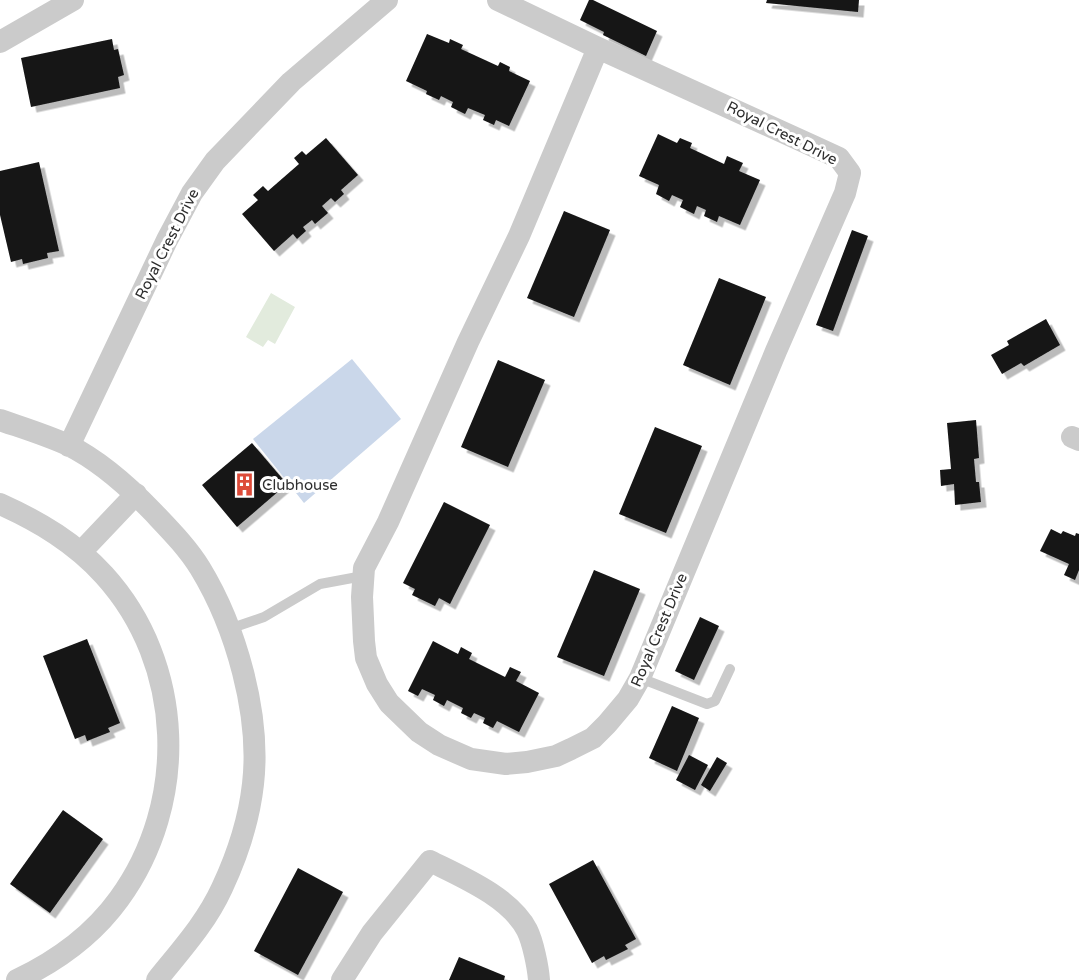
<svg xmlns="http://www.w3.org/2000/svg" width="1079" height="980" font-family="'Varela Round',sans-serif">
  <style>
    .green { fill: #e2ebdd }
    .water { fill: #cad7ea }
    .building { fill: #151515; filter: url(#shadow) }
    .lines { fill: none; stroke-linecap: round; stroke-linejoin: round }
    .lane { stroke: #cbcbcb; stroke-width: 10 }
    .street { stroke: #cbcbcb; stroke-width: 22 }
    .labels { text-anchor: middle; stroke-width: 6; stroke-linejoin: round; paint-order: stroke }
    .street-label { font-size: 15px; fill: #2e2e2e; stroke: #fff }
    .poi-label { font-size: 15px; fill: #2e2e2e; stroke: #fff; text-anchor: start }
  </style>
  <defs>
    <filter id="shadow"><feDropShadow dx="5.5" dy="5.5" stdDeviation="0" flood-color="#0004"/></filter>
  </defs>
  <rect width="100%" height="100%" fill="#fff"/>
  <path class="green" d="M 271,293 L 295,307 L 275,344 L 268,340 L 263,347 L 246,337 Z"/>
  <path class="water" d="M 352,359 L 401,419 L 304,503 L 253,439 Z"/>
  <path class="building" d="M 589,0 L 593,0 L 657,31 L 646,56 L 603,35 L 604,32 L 580,20 Z
    M 767,0 L 859,0 L 858,12 L 766,3 Z
    M 427,34 L 449,43 L 450,39 L 463,45 L 461,49 L 498,66 L 500,62 L 510,67 L 509,71 L 530,81 L 509,126 L 496,120 L 494,125 L 483,120 L 485,115 L 468,108 L 465,114 L 451,107 L 453,102 L 441,96 L 439,100 L 426,94 L 427,91 L 406,81 Z
    M 112,39 L 114,50 L 118,49 L 124,75 L 118,77 L 120,88 L 31,107 L 21,58 Z
    M 658,134 L 677,143 L 680,138 L 692,143 L 690,148 L 724,164 L 727,156 L 743,163 L 739,171 L 760,180 L 740,225 L 719,216 L 717,222 L 704,216 L 706,210 L 697,206 L 694,214 L 680,207 L 683,200 L 672,195 L 669,201 L 656,194 L 659,185 L 639,176 Z
    M 326,138 L 358,175 L 341,190 L 344,194 L 335,202 L 331,198 L 322,206 L 328,213 L 315,224 L 312,220 L 303,227 L 306,231 L 297,239 L 293,234 L 274,251 L 242,214 L 258,200 L 253,195 L 263,186 L 268,191 L 299,164 L 294,158 L 302,151 L 306,155 Z
    M 39,162 L 59,251 L 47,253 L 48,258 L 23,264 L 22,259 L 11,262 L 0,215 L 0,171 Z
    M 564,211 L 610,230 L 574,317 L 527,298 Z
    M 852,230 L 868,236 L 833,331 L 816,325 Z
    M 719,278 L 766,297 L 730,385 L 683,365 Z
    M 1046,319 L 1060,345 L 1024,366 L 1021,363 L 1002,374 L 991,355 L 1009,345 L 1007,341 Z
    M 498,360 L 545,380 L 508,467 L 461,447 Z
    M 976,420 L 979,458 L 974,459 L 976,482 L 979,482 L 981,502 L 955,505 L 954,484 L 941,486 L 940,470 L 951,469 L 947,423 Z
    M 655,427 L 702,446 L 666,533 L 619,514 Z
    M 252,443 L 287,484 L 237,527 L 202,485 Z
    M 444,502 L 490,525 L 450,604 L 439,598 L 435,606 L 412,595 L 415,589 L 403,583 Z
    M 1051,529 L 1061,534 L 1063,531 L 1075,536 L 1076,533 L 1079,534 L 1079,570 L 1075,580 L 1064,575 L 1069,564 L 1040,551 Z
    M 594,570 L 640,589 L 604,676 L 557,657 Z
    M 700,617 L 719,626 L 694,680 L 675,671 Z
    M 87,639 L 120,723 L 108,728 L 110,732 L 87,741 L 85,735 L 75,739 L 43,656 Z
    M 433,641 L 458,654 L 461,647 L 472,653 L 469,659 L 505,677 L 510,667 L 521,672 L 516,681 L 539,693 L 519,732 L 497,721 L 493,728 L 483,723 L 485,718 L 474,713 L 471,718 L 461,713 L 463,708 L 447,700 L 444,706 L 433,700 L 435,695 L 422,689 L 418,696 L 408,691 Z
    M 672,706 L 699,718 L 677,771 L 649,758 Z
    M 689,755 L 708,765 L 695,790 L 676,780 Z
    M 717,757 L 727,763 L 710,791 L 701,785 Z
    M 63,810 L 103,839 L 50,913 L 10,884 Z
    M 593,860 L 636,939 L 625,945 L 628,949 L 606,960 L 604,956 L 592,963 L 549,884 Z
    M 298,868 L 343,892 L 298,975 L 254,951 Z
    M 459,957 L 505,976 L 504,980 L 449,980 Z"/>
  <g class="lines">
    <path class="lane" d="M 229,629 L 264,617 L 320,584 L 363,576
      M 640,678 L 707,704 L 715,701 L 730,669"/>
    <path class="street" d="M 498,0 L 598,48 L 813,146 L 839,158 L 850,173 L 845,193 L 776,351 L 640,678 L 628,699 L 607,724 L 593,738 L 571,749 L 556,756 L 527,762 L 506,764 L 471,759 L 439,745 L 419,732 L 389,703 L 377,684 L 366,658 L 364,641 L 362,597 L 364,568 L 388,522 L 468,342 L 519,236 L 598,48
      M 0,42 L 73,0
      M 0,420 C 23,428 46,435 68,445 C 100,461 129,487 153,512 C 170,530 187,547 200,568 C 236,627 261,715 253,784 C 249,820 237,856 222,888 C 206,923 181,950 157,980
      M 1072,437 L 1079,440
      M 69,446 L 167,240 L 192,193 L 215,161 L 291,82 L 387,0
      M 0,504 C 40,522 75,543 104,575 C 185,664 189,803 119,899 C 93,935 57,961 17,980
      M 81,552 L 136,494
      M 342,980 L 372,933 L 430,861 C 462,877 510,897 527,930 C 533,942 538,967 539,980"/>
  </g>
  <defs>
    <symbol id="building-bare" viewBox="-9 -9 18 18"><path d="M-4-6H4V6H1V3H-1V6H-4ZM-2.5-4.3h1.7v1.8h-1.7ZM.8-4.3h1.7v1.8H.8ZM-2.5-1h1.7V.8h-1.7ZM.8-1h1.7V.8H.8Z" fill="#dd4b39" stroke="#fff" stroke-width="2.5" paint-order="stroke"/></symbol>
  </defs>
  <g fill-rule="evenodd">
    <use href="#building-bare" x="228" y="468" width="33" height="33"/>
  </g>
  <g class="labels">
    <g class="street-label">
      <text transform="translate(782 133) rotate(27)" y="5">Royal Crest Drive</text>
      <text transform="translate(167 244) rotate(-63)" y="5">Royal Crest Drive</text>
      <text transform="translate(659 630) rotate(-67)" y="5">Royal Crest Drive</text>
    </g>
    <g class="poi-label">
      <text x="262" y="490">Clubhouse</text>
    </g>
  </g>
</svg>
